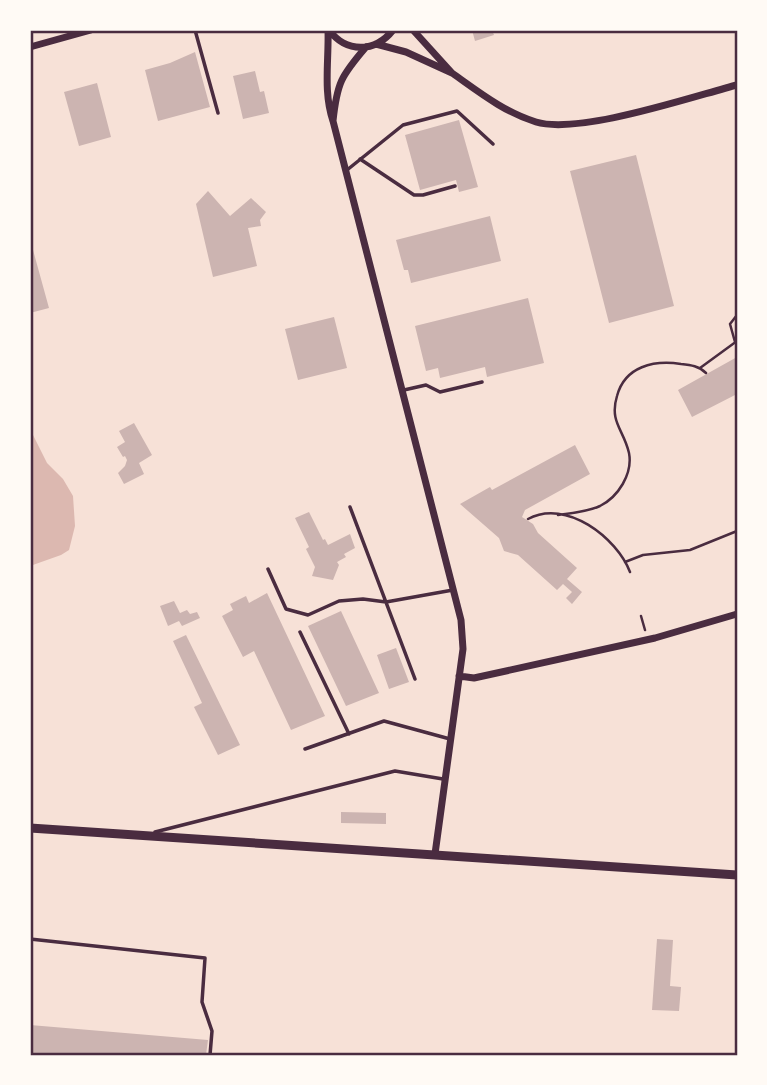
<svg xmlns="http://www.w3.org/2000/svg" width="767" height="1085" font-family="'Exo 2',sans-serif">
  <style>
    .water { fill: #dcb8b0 }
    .building { fill: #ccb4b1 }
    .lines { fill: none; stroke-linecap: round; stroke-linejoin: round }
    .path { stroke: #4a2c40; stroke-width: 2.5 }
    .service { stroke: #4a2c40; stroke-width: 3.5 }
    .minor { stroke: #4a2c40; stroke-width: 7 }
    .tertiary { stroke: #4a2c40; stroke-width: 9 }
    .neatline { fill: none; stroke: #4a2c40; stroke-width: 2.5 }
  </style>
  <rect width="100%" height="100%" fill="#f7e1d7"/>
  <path class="water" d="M 30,429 L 47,463 L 63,479 L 73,496 L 75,526 L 69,550 L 61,555 L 30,566 Z"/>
  <path class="building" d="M 472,30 L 492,30 L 494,35 L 475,41 Z
    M 195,52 L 210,107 L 158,121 L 145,70 L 170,63 Z
    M 255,71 L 260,92 L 264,91 L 269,113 L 243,119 L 233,76 Z
    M 97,83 L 111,137 L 79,146 L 64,92 Z
    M 459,120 L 478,187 L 459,192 L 456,180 L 420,190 L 405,135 Z
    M 636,155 L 674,306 L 609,323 L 570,171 Z
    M 208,191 L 230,216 L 251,198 L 266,212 L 260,220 L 261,226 L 248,228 L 257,266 L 213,277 L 196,204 Z
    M 490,216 L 501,261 L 411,283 L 408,270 L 404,270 L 396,240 Z
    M 30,239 L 49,308 L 30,313 Z
    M 528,298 L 544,363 L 487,377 L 485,367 L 440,378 L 438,368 L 426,371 L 415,326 Z
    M 334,317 L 347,368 L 298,380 L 285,329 Z
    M 737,357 L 737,394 L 692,417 L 678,390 Z
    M 134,423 L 152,455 L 139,463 L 144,474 L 124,484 L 118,473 L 125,466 L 127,460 L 125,456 L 123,457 L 117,447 L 125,442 L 119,431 Z
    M 575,445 L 590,474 L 525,510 L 522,517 L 533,524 L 538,533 L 577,568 L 567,579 L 582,592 L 572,604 L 566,598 L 572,592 L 563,584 L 557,590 L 518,555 L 504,551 L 499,538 L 460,504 L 490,487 L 492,490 Z
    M 309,512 L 323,540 L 325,539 L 328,545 L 350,534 L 355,548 L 344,554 L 346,557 L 337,562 L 339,565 L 333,580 L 312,576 L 315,567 L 306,549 L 309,547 L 295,518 Z
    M 267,593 L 325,716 L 291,730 L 254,651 L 243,657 L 222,616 L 233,610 L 230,604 L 246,596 L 249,603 Z
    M 174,601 L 180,613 L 187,610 L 190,614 L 197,612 L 200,618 L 182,626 L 179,621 L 168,626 L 160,606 Z
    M 341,611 L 379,693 L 346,706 L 308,626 Z
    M 186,635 L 240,745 L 218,755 L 194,707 L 202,703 L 173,641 Z
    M 396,648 L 409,682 L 389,689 L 377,655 Z
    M 341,812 L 386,813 L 386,824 L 341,823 Z
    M 657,939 L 673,940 L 670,986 L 681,987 L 679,1011 L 652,1010 Z
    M 30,1025 L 208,1040 L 206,1055 L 30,1055 Z"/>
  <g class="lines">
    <path class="path" d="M 735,342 L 730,324 L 737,315
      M 700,368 L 737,341
      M 558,515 C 572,513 587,512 600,506 C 618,497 633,474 629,453 C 624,430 609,422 617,396 C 625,366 654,360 681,364 C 691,365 699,366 706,373
      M 528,519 C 566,498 617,538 630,572
      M 625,562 L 643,555 L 690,550 L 737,531
      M 641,616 L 645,630"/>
    <path class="service" d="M 195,30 L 218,113
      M 360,159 L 414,195 L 423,195 L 455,186
      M 347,170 L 403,125 L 457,111 L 493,144
      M 404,390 L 426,385 L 440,392 L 482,382
      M 350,507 L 415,679
      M 268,569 L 286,609 L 308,615 L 339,601 L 363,599 L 386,602 L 453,590
      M 300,632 L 349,734
      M 305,749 L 384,721 L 450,739
      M 155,832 L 395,771 L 443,779
      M 30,939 L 205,958 L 202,1002 L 212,1031 L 210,1055"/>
    <path class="minor" d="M 328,30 C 329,60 323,92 333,121 C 337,83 341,76 366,47
      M 329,30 C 346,53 375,53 393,30
      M 376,44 L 406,52 L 452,73 L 413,30
      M 30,47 L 91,30
      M 452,73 C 479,92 504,112 536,122 C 579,135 691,97 737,85
      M 333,121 L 461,620 L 463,649 L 435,854
      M 459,676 L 474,678 L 655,638 L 737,614"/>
    <path class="tertiary" d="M 30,828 L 737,875"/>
  </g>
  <rect width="767" height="1085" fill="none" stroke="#fffaf5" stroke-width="63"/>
  <rect x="32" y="32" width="704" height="1022" class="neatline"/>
</svg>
